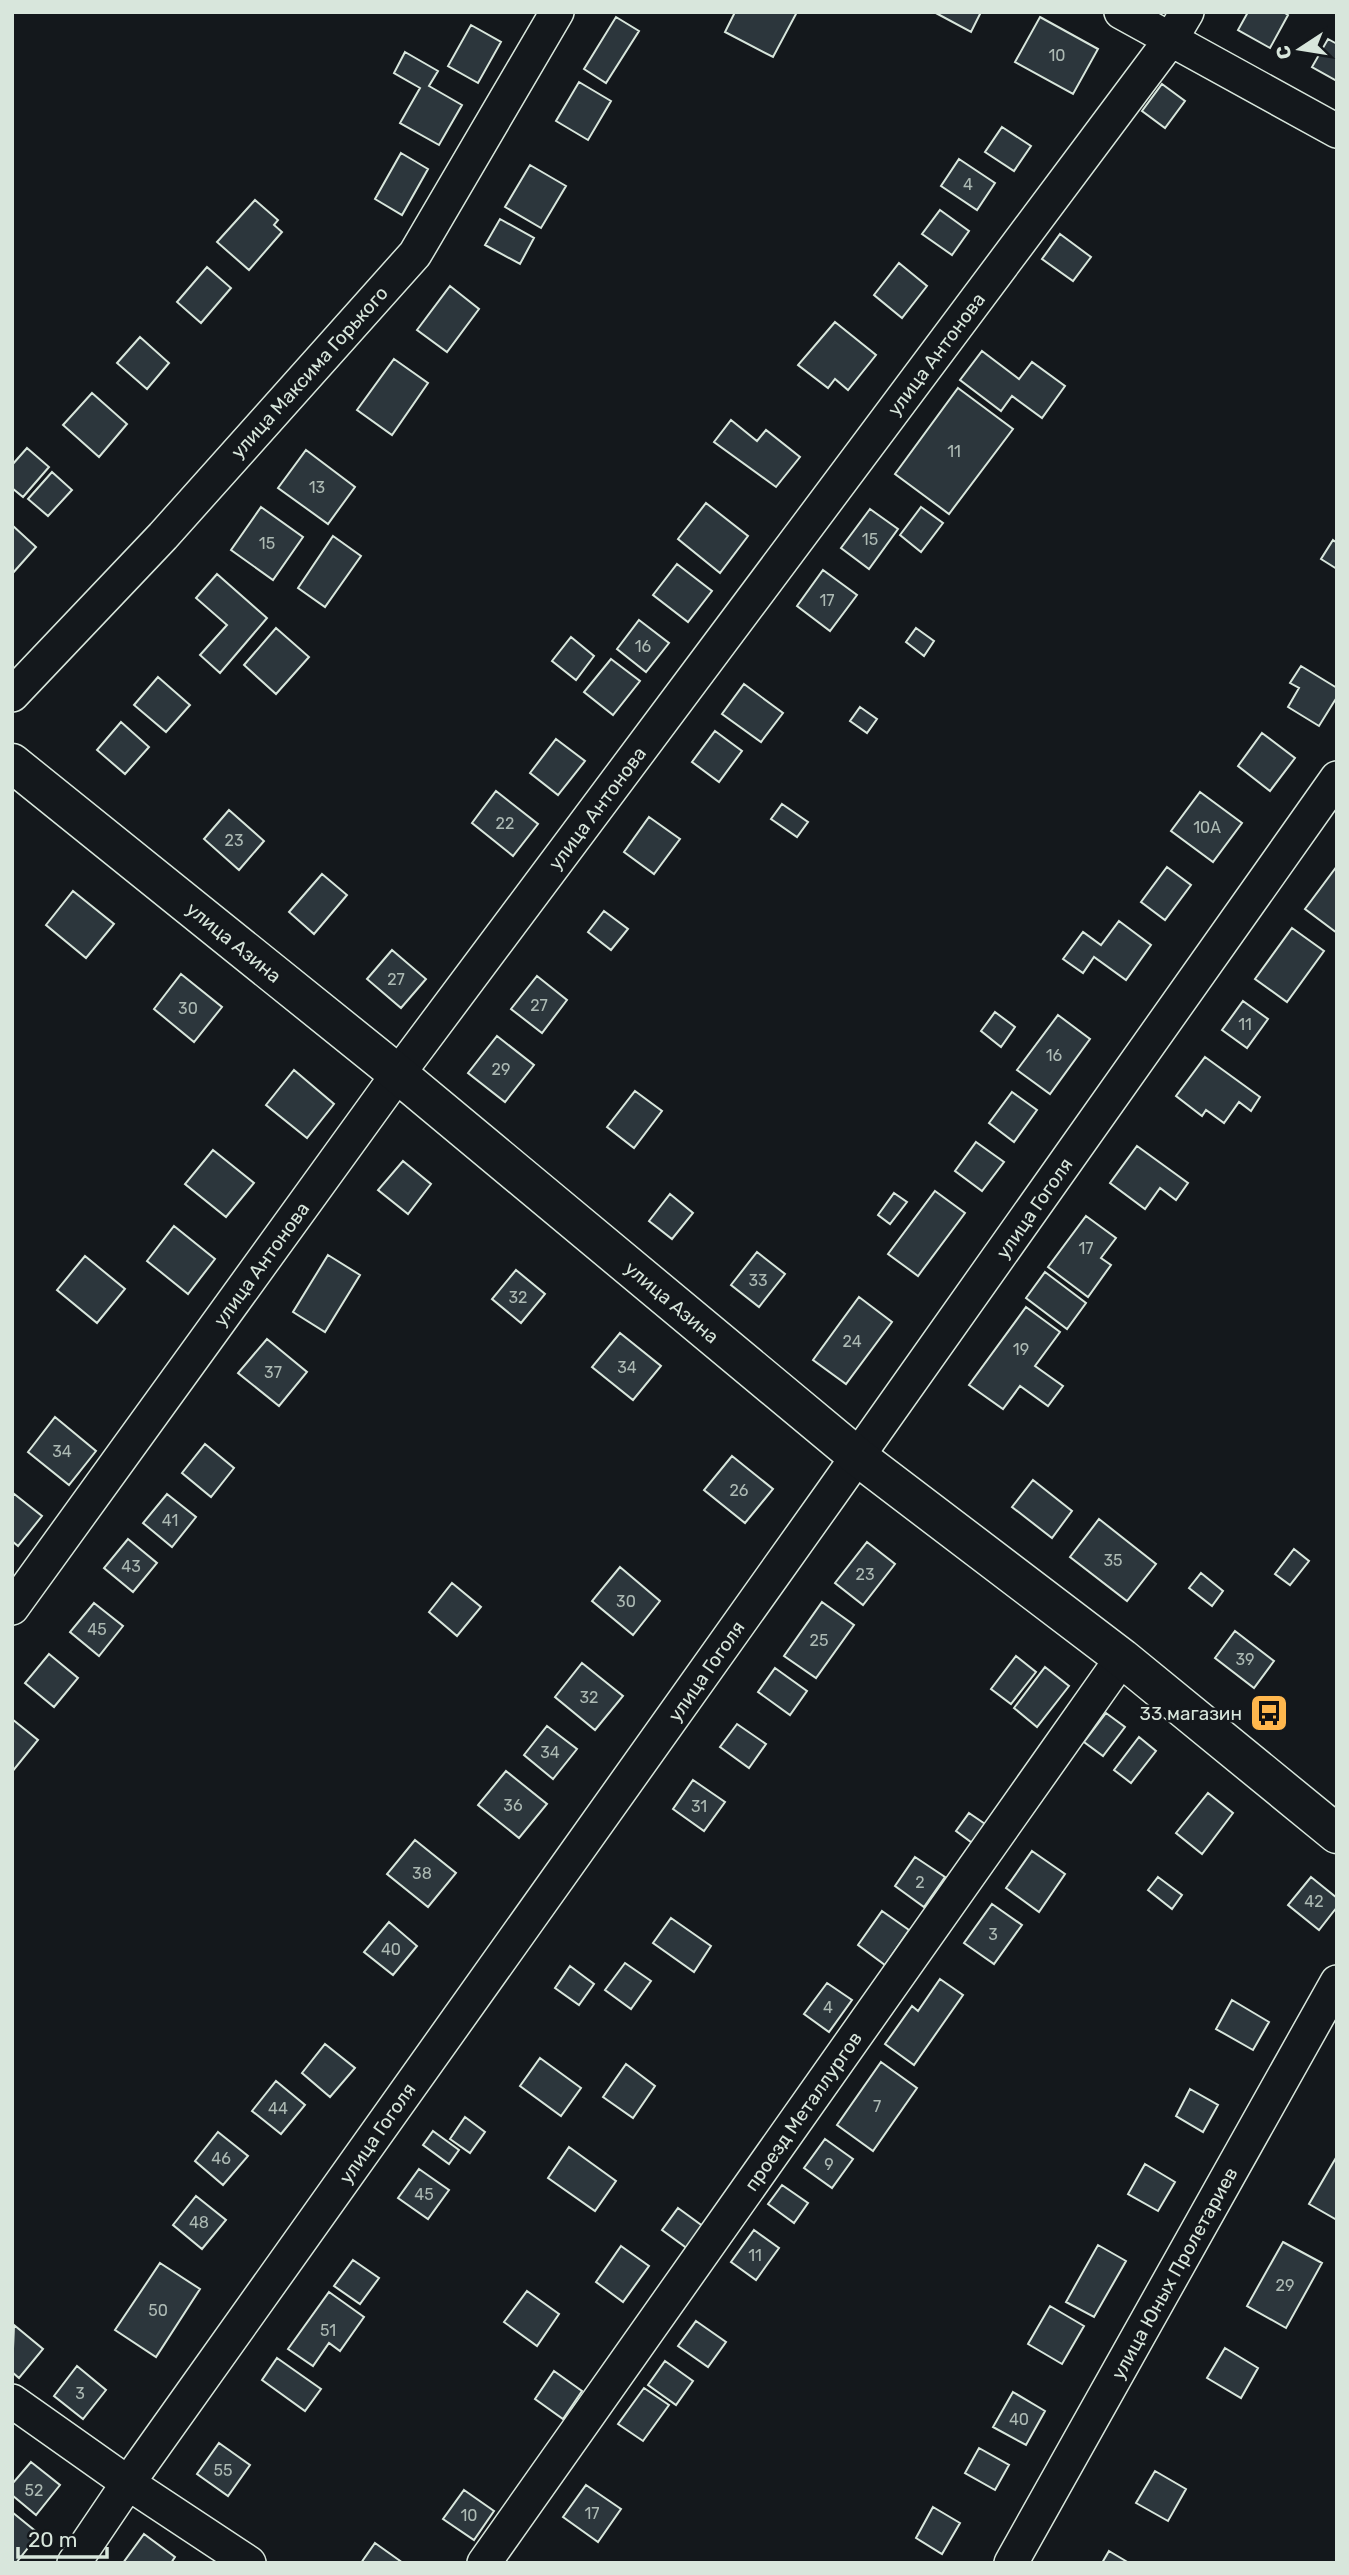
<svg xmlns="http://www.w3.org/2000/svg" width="1349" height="2575" font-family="Rubik,sans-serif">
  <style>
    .building { fill: #2c363c; stroke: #d8e6dc; stroke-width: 2 }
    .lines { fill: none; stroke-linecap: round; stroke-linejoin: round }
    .minor-casing { stroke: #d8e6dc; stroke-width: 36 }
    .major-casing { stroke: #d8e6dc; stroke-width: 41 }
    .minor { stroke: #14181c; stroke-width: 33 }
    .major { stroke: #14181c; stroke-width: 38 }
    .labels { text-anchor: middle; stroke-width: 5; stroke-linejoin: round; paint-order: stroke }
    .number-label { font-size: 16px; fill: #adbab4 }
    .street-label { font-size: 19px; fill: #d8e6dc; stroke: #14181c }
    .poi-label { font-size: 19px; fill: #d8e6dc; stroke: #14181c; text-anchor: end }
  </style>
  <rect width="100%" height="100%" fill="#14181c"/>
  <path class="building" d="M 735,12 L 797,12 L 773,57 L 725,32 Z
    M 934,12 L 981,12 L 971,32 Z
    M 1248,12 L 1283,12 L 1288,15 L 1270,48 L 1238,30 Z
    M 616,17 L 639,31 L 606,83 L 584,69 Z
    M 1040,17 L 1098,49 L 1073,94 L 1015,62 Z
    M 471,25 L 501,42 L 478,83 L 448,66 Z
    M 1328,39 L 1337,44 L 1337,81 L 1312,67 Z
    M 405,52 L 438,71 L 429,86 L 462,105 L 439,145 L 400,123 L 420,88 L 394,73 Z
    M 579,82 L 611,101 L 588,140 L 556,121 Z
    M 1162,84 L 1185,101 L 1165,128 L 1142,111 Z
    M 1002,127 L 1031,146 L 1014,171 L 985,152 Z
    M 401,153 L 428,169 L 402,215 L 375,199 Z
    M 959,159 L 995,183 L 977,210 L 941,186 Z
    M 530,165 L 566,186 L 541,228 L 505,207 Z
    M 255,200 L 278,220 L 274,225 L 282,232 L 249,270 L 217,242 Z
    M 940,210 L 969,231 L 952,255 L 922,234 Z
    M 500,219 L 534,238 L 520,264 L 485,245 Z
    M 1060,234 L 1091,257 L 1073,281 L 1042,259 Z
    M 899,263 L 927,286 L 902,318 L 874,295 Z
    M 207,267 L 231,288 L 201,323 L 177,302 Z
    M 450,286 L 479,309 L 447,352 L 417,330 Z
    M 835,322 L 876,355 L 848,390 L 835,379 L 828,388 L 798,365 Z
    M 140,337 L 169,363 L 147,389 L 117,363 Z
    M 982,351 L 1019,379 L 1032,362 L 1065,386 L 1042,418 L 1012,396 L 1001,411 L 960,380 Z
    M 394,359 L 428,383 L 392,435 L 357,410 Z
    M 958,388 L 1013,429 L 949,514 L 895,474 Z
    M 92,393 L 127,424 L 99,457 L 63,425 Z
    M 731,420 L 757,441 L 766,430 L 800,457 L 776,487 L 714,442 Z
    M 27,448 L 49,467 L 23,497 L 12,488 L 12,465 Z
    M 306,450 L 355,487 L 328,524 L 278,488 Z
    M 52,472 L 72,490 L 48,516 L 28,499 Z
    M 706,503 L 748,536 L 720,573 L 678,539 Z
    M 261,507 L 303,537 L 273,580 L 231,550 Z
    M 921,507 L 943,523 L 921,552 L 900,535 Z
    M 870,509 L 898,529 L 869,569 L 841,548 Z
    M 12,525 L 36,547 L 12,574 Z
    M 333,536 L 361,556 L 325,607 L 298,588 Z
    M 1333,540 L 1337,543 L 1337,569 L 1321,559 Z
    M 677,564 L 712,591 L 688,622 L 653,595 Z
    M 823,570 L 857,595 L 830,631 L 797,606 Z
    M 217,574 L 267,618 L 220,673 L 200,655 L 227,625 L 196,598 Z
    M 639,620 L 669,643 L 646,672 L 617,649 Z
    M 276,628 L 309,657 L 276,694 L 244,665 Z
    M 916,628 L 934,641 L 924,656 L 906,642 Z
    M 571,637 L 594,656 L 576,680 L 552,661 Z
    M 611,659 L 640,681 L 613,715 L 584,692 Z
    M 1301,666 L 1337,688 L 1337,697 L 1319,726 L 1288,707 L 1299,688 L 1290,683 Z
    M 158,677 L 190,705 L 166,732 L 134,705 Z
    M 744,684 L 783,713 L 761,742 L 722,714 Z
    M 860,707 L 877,719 L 867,733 L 850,721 Z
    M 121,722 L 149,747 L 125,774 L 97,750 Z
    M 715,731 L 742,751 L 719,782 L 692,762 Z
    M 1262,733 L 1295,758 L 1270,791 L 1238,766 Z
    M 556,739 L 585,761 L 558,795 L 530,773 Z
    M 496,791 L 538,824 L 513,856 L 472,823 Z
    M 1200,792 L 1242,823 L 1213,862 L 1171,831 Z
    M 782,804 L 808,822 L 797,837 L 771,819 Z
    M 229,810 L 264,841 L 239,870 L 204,839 Z
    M 649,817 L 680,839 L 654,874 L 624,852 Z
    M 1337,866 L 1337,933 L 1305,909 Z
    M 1167,867 L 1191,885 L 1165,920 L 1141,902 Z
    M 322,874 L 347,895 L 314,934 L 289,912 Z
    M 73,891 L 114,924 L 86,958 L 46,925 Z
    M 604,911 L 628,929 L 611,950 L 588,932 Z
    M 1119,921 L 1151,945 L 1126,980 L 1094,957 L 1083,973 L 1063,959 L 1083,932 L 1101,945 Z
    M 1292,928 L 1324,951 L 1287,1002 L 1255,979 Z
    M 392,950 L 426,979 L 401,1008 L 367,979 Z
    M 181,974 L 222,1007 L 194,1042 L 154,1009 Z
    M 537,976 L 567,1000 L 542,1033 L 511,1009 Z
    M 1243,1001 L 1268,1019 L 1247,1048 L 1222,1030 Z
    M 995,1012 L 1015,1027 L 1001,1047 L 981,1031 Z
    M 1058,1015 L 1090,1039 L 1050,1094 L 1017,1070 Z
    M 497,1036 L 534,1065 L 505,1102 L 468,1073 Z
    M 1205,1057 L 1260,1097 L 1251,1111 L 1239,1102 L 1224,1123 L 1206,1110 L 1202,1116 L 1176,1096 Z
    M 294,1070 L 334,1104 L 307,1138 L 266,1105 Z
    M 635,1091 L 662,1111 L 634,1148 L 607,1127 Z
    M 1012,1092 L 1037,1110 L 1014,1142 L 989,1123 Z
    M 976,1142 L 1004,1162 L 982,1191 L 955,1171 Z
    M 1137,1146 L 1188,1183 L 1176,1200 L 1160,1188 L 1145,1209 L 1110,1183 Z
    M 213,1150 L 254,1183 L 226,1217 L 185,1184 Z
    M 403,1161 L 431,1184 L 408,1214 L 378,1190 Z
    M 935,1191 L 965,1213 L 918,1276 L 888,1254 Z
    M 894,1193 L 907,1202 L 890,1224 L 878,1215 Z
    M 670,1194 L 693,1213 L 672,1239 L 649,1221 Z
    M 1086,1216 L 1116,1238 L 1101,1258 L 1111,1265 L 1088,1297 L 1048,1267 Z
    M 174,1226 L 215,1259 L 188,1294 L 147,1261 Z
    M 757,1252 L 785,1274 L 759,1307 L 731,1285 Z
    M 328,1255 L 360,1275 L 325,1332 L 293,1312 Z
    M 85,1256 L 125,1289 L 97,1323 L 57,1290 Z
    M 516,1270 L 545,1294 L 521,1323 L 492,1299 Z
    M 1045,1272 L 1086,1303 L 1067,1329 L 1026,1298 Z
    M 859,1297 L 892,1322 L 846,1384 L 813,1360 Z
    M 1026,1307 L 1060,1332 L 1035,1366 L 1063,1386 L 1048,1406 L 1020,1386 L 1003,1409 L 969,1385 Z
    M 620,1333 L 661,1366 L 633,1400 L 592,1367 Z
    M 267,1339 L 307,1372 L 279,1406 L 238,1373 Z
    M 55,1417 L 96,1451 L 69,1485 L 28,1452 Z
    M 205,1444 L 234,1468 L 211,1497 L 182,1473 Z
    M 732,1456 L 773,1489 L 745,1523 L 704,1490 Z
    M 1033,1480 L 1072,1511 L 1052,1538 L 1012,1507 Z
    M 13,1493 L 42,1516 L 18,1546 L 12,1541 Z
    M 167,1494 L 196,1517 L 172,1547 L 143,1523 Z
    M 1099,1519 L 1156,1564 L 1127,1601 L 1070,1557 Z
    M 128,1539 L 157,1563 L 133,1592 L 104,1568 Z
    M 867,1542 L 895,1564 L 863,1605 L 835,1583 Z
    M 1294,1549 L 1309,1561 L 1290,1585 L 1275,1574 Z
    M 620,1567 L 660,1601 L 633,1635 L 592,1601 Z
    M 1201,1573 L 1223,1591 L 1212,1606 L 1189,1588 Z
    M 452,1583 L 481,1607 L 457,1636 L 429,1612 Z
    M 822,1602 L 854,1625 L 816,1678 L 784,1656 Z
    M 94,1603 L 123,1626 L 99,1656 L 70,1632 Z
    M 1235,1631 L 1274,1661 L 1254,1688 L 1215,1658 Z
    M 49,1654 L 78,1678 L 54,1707 L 25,1683 Z
    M 1016,1656 L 1036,1672 L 1011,1704 L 991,1689 Z
    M 582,1663 L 623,1696 L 595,1730 L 555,1697 Z
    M 1045,1667 L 1069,1686 L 1037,1727 L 1014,1708 Z
    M 775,1668 L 807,1691 L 790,1715 L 758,1692 Z
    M 1106,1713 L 1125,1727 L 1103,1756 L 1084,1742 Z
    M 12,1719 L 38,1740 L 12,1772 Z
    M 737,1724 L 766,1744 L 749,1768 L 720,1747 Z
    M 547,1726 L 577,1749 L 553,1779 L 524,1755 Z
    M 1139,1737 L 1156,1751 L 1131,1783 L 1114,1770 Z
    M 506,1771 L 547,1804 L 519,1838 L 478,1805 Z
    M 693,1780 L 725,1802 L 704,1831 L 673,1809 Z
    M 1208,1793 L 1233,1813 L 1202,1854 L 1176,1833 Z
    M 969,1813 L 988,1826 L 975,1845 L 956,1831 Z
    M 415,1840 L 456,1873 L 428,1907 L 387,1874 Z
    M 1032,1851 L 1065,1874 L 1039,1912 L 1006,1888 Z
    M 915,1857 L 945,1877 L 924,1907 L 895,1886 Z
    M 1158,1877 L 1182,1895 L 1172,1909 L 1148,1890 Z
    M 1311,1877 L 1337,1898 L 1337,1907 L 1319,1930 L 1288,1905 Z
    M 992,1904 L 1022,1925 L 994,1964 L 964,1943 Z
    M 882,1911 L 909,1930 L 885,1965 L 858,1945 Z
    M 671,1918 L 711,1946 L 694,1972 L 653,1943 Z
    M 389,1922 L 417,1946 L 393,1975 L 364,1952 Z
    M 625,1963 L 651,1981 L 631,2009 L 605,1990 Z
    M 570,1966 L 594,1984 L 579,2005 L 555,1988 Z
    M 940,1979 L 963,1995 L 914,2065 L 885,2044 L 912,2006 L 918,2011 Z
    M 827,1983 L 852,2000 L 829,2032 L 804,2014 Z
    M 1232,2000 L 1269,2022 L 1253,2050 L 1216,2029 Z
    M 325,2044 L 355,2068 L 330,2097 L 302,2073 Z
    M 540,2058 L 581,2088 L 561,2116 L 520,2086 Z
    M 881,2062 L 917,2088 L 873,2151 L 837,2125 Z
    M 626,2064 L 655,2086 L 633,2118 L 603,2097 Z
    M 276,2081 L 305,2105 L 281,2134 L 252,2111 Z
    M 1190,2089 L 1218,2105 L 1203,2132 L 1176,2116 Z
    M 465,2117 L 485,2132 L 470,2153 L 450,2139 Z
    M 433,2131 L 459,2150 L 449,2164 L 423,2145 Z
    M 218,2132 L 248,2156 L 223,2185 L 195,2161 Z
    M 825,2139 L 853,2159 L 832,2188 L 804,2168 Z
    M 569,2147 L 616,2181 L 595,2211 L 548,2178 Z
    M 1337,2156 L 1337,2220 L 1309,2204 Z
    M 1145,2164 L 1175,2182 L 1158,2211 L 1128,2194 Z
    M 419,2169 L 449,2190 L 428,2219 L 398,2198 Z
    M 782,2185 L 808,2203 L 794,2223 L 768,2204 Z
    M 196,2196 L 226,2220 L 202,2249 L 173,2225 Z
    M 678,2208 L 704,2227 L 688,2249 L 662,2230 Z
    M 754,2230 L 779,2248 L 756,2280 L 731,2262 Z
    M 1283,2242 L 1322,2263 L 1286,2328 L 1247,2306 Z
    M 1098,2245 L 1126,2261 L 1094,2317 L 1066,2302 Z
    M 621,2246 L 649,2266 L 623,2302 L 596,2282 Z
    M 353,2260 L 379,2278 L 360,2304 L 334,2286 Z
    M 160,2263 L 200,2289 L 156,2357 L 115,2330 Z
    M 527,2291 L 559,2314 L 537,2346 L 504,2322 Z
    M 329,2292 L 364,2317 L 340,2351 L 329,2343 L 313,2366 L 288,2349 Z
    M 1050,2306 L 1084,2326 L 1062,2364 L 1028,2344 Z
    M 696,2321 L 726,2342 L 708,2367 L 678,2346 Z
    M 14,2325 L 43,2349 L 19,2378 L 12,2372 Z
    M 1225,2348 L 1258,2368 L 1241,2398 L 1207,2378 Z
    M 277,2358 L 321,2389 L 305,2411 L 262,2380 Z
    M 665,2361 L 693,2381 L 676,2405 L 648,2385 Z
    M 77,2366 L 106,2390 L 83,2419 L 54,2396 Z
    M 554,2371 L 582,2391 L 563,2419 L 535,2399 Z
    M 644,2388 L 669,2405 L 643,2441 L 618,2424 Z
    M 1013,2392 L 1045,2411 L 1026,2445 L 993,2427 Z
    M 219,2443 L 250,2465 L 228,2496 L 197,2474 Z
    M 979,2448 L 1009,2465 L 995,2490 L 965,2473 Z
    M 31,2462 L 60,2485 L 36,2515 L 12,2495 L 12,2484 Z
    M 1155,2471 L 1186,2489 L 1168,2521 L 1136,2503 Z
    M 586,2485 L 621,2509 L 598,2542 L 563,2517 Z
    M 464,2490 L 494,2511 L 474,2540 L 443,2519 Z
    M 933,2507 L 960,2523 L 942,2554 L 916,2538 Z
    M 12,2512 L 39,2534 L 16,2563 L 12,2561 Z
    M 144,2534 L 175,2557 L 171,2563 L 123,2563 Z
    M 375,2543 L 403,2563 L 361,2563 Z
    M 1109,2551 L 1129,2563 L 1102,2563 Z"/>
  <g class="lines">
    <defs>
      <path id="minor" d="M 1121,12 L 1337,131
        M 12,695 L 163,536 L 415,254 L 557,12
        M 12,1608 L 398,1074 L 1171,39 L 1187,12
        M 12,2401 L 128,2483 L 249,2563
        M 74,2563 L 128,2483 L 831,1494 L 1337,778
        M 484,2563 L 1122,1658
        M 1011,2563 L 1337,1982"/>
      <path id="major" d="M 12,763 L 398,1074 L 858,1457 L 1122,1658 L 1337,1834"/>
    </defs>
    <use href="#minor" class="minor-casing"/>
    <use href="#major" class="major-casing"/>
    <use href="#minor" class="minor"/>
    <use href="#major" class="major"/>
  </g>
  <defs>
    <symbol id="bus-square" viewBox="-11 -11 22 22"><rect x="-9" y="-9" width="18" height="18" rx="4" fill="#ffb74d" stroke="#14181c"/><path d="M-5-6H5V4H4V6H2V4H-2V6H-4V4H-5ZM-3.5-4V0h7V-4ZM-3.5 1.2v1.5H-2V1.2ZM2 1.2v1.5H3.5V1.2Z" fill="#111"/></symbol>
  </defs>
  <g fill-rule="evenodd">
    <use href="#bus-square" x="1247" y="1691" width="44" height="44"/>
  </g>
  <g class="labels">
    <g class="number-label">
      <text x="1057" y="61">10</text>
      <text x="968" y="190">4</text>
      <text x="954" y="457">11</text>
      <text x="317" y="493">13</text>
      <text x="870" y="545">15</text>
      <text x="267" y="549">15</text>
      <text x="827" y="606">17</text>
      <text x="643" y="652">16</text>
      <text x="505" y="829">22</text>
      <text x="1207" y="833">10А</text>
      <text x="234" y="846">23</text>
      <text x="396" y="985">27</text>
      <text x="539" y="1011">27</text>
      <text x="188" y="1014">30</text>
      <text x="1245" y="1030">11</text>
      <text x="1054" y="1061">16</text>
      <text x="501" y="1075">29</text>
      <text x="1086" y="1254">17</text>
      <text x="758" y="1286">33</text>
      <text x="518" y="1303">32</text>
      <text x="852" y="1347">24</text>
      <text x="1021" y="1355">19</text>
      <text x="627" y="1373">34</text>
      <text x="273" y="1378">37</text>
      <text x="62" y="1457">34</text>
      <text x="739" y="1496">26</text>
      <text x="170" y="1526">41</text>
      <text x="1113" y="1566">35</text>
      <text x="131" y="1572">43</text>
      <text x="865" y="1580">23</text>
      <text x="626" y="1607">30</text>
      <text x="97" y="1635">45</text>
      <text x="819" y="1646">25</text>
      <text x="1245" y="1665">39</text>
      <text x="589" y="1703">32</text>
      <text x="550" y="1758">34</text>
      <text x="513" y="1811">36</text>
      <text x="699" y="1812">31</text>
      <text x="422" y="1879">38</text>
      <text x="920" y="1888">2</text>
      <text x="1314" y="1907">42</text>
      <text x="993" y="1940">3</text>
      <text x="391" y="1955">40</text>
      <text x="828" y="2013">4</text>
      <text x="877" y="2112">7</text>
      <text x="278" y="2114">44</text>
      <text x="221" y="2164">46</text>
      <text x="829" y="2170">9</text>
      <text x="424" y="2200">45</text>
      <text x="199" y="2228">48</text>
      <text x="755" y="2261">11</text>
      <text x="1285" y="2291">29</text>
      <text x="158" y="2316">50</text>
      <text x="328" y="2336">51</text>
      <text x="80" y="2399">3</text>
      <text x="1019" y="2425">40</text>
      <text x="223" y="2476">55</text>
      <text x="34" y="2496">52</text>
      <text x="592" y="2519">17</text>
      <text x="469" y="2521">10</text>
    </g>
    <g class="street-label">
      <text transform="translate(936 354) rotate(-53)" y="7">улица Антонова</text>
      <text transform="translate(309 372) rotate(-48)" y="7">улица Максима Горького</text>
      <text transform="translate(597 808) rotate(-53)" y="7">улица Антонова</text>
      <text transform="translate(234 942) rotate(39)" y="7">улица Азина</text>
      <text transform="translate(1034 1208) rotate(-55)" y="7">улица Гоголя</text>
      <text transform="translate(261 1264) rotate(-54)" y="7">улица Антонова</text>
      <text transform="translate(672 1302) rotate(40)" y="7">улица Азина</text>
      <text transform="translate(706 1671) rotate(-55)" y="7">улица Гоголя</text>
      <text transform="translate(803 2111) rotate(-55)" y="7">проезд Металлургов</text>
      <text transform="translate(377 2133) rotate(-55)" y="7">улица Гоголя</text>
      <text transform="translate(1174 2273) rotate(-61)" y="7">улица Юных Пролетариев</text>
    </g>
    <g class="poi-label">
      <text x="1242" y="1720">33 магазин</text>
    </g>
  </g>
  <rect width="1349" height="2575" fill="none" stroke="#d8e6dc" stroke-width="28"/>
  <g transform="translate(1300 49) rotate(258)" stroke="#14181c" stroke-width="5" paint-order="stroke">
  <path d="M0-5L12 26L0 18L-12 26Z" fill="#d8e6dc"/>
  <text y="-10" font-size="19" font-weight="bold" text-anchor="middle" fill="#d8e6dc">С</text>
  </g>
  <path d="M18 2547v10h89v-10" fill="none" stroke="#d8e6dc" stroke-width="3.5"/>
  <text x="28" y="2547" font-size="21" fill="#d8e6dc" stroke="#14181c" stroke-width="5" paint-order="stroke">20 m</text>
</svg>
